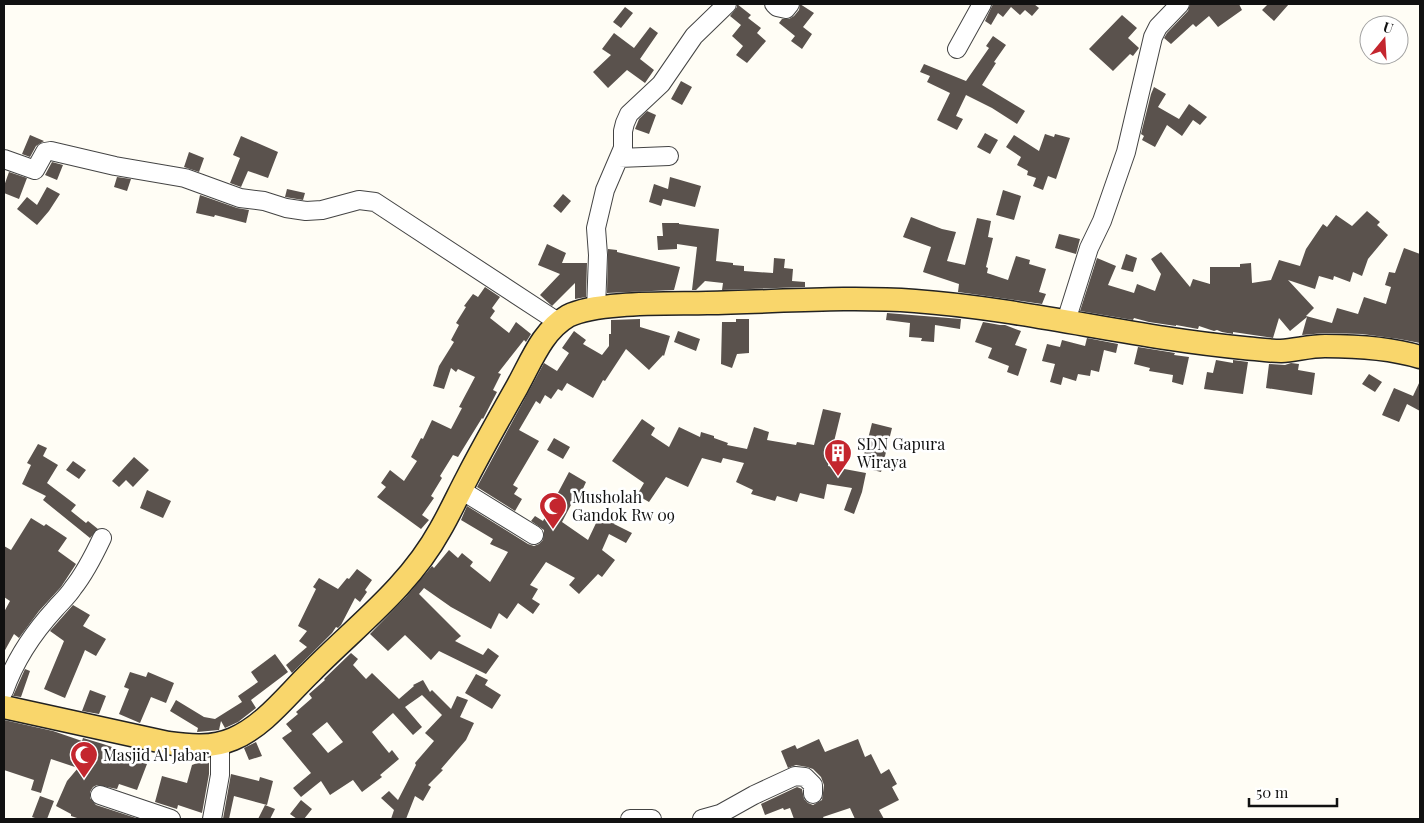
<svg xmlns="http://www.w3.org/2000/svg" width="1424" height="823" font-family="'Playfair Display',serif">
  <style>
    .building { fill: #5a524d; fill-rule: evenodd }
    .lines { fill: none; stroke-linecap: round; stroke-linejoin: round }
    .minor-casing { stroke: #444; stroke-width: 20 }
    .major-casing { stroke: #222; stroke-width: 25 }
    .minor { stroke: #fff; stroke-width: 18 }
    .major { stroke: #f9d66b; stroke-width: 22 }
    .labels { text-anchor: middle; stroke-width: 5; stroke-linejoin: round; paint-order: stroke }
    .poi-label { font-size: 16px; fill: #111; stroke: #fff; text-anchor: start }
  </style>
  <rect width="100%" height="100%" fill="#fffdf5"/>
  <path class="building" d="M 737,4 L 751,15 L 748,18 L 761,28 L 757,33 L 766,41 L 747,63 L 736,55 L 743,46 L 732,36 L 741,25 L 730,16 L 737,7 Z
    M 800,4 L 814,13 L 803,27 L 812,34 L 802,49 L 791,41 L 795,36 L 779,23 L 782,19 L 789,19 L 794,16 L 799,10 Z
    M 993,4 L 1034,4 L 1039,8 L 1032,16 L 1025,10 L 1020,15 L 1011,7 L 1003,17 L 998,13 L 991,25 L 985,21 Z
    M 1190,4 L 1239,4 L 1242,10 L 1218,27 L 1209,16 L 1196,27 L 1193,24 L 1171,44 L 1164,38 L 1167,33 L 1188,11 Z
    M 1268,4 L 1289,4 L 1274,21 L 1262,10 Z
    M 625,7 L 633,13 L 621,28 L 613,22 Z
    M 1122,15 L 1137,28 L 1128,38 L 1139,48 L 1133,56 L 1130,54 L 1113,71 L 1089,49 Z
    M 650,27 L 658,33 L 640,59 L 654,70 L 645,83 L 627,70 L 608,88 L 593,72 L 611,55 L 602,49 L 614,33 L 634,48 Z
    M 993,36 L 1006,45 L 994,62 L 996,63 L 982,85 L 1025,111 L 1017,124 L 992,108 L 966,95 L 956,116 L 963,119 L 957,130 L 937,120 L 950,93 L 927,82 L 930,76 L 920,72 L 924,64 L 966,81 L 989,48 L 986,46 Z
    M 681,81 L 692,87 L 682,105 L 671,99 Z
    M 1154,87 L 1166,94 L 1158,107 L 1179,119 L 1189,104 L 1207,117 L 1200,125 L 1193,120 L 1182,136 L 1167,125 L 1155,147 L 1142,140 L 1144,136 L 1141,134 L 1151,94 Z
    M 647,111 L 656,115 L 649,134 L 635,129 L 639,119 Z
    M 985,133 L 998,140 L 990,154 L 977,147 Z
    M 1045,134 L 1054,137 L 1055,134 L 1070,138 L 1056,179 L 1048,176 L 1043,190 L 1033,186 L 1036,178 L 1027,175 L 1028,171 L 1017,165 L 1021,157 L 1006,147 L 1014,135 L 1039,151 Z
    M 30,135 L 44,141 L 36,146 L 30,157 L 22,154 Z
    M 241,136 L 278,152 L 268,178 L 248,171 L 241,187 L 230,183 L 240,158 L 233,155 Z
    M 189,152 L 204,158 L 199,172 L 184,167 Z
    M 52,162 L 63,165 L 57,180 L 45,175 Z
    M 9,172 L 27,178 L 19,199 L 4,193 L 4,186 Z
    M 117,177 L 131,179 L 127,191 L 114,187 Z
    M 670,177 L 701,186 L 695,207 L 663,199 L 661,206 L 649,202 L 654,184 L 668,189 Z
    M 47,187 L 60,194 L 49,211 L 37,225 L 17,209 L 27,197 L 37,205 Z
    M 287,189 L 305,193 L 303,200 L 285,197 Z
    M 1003,190 L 1021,196 L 1014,220 L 996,215 Z
    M 563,194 L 571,201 L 561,213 L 553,206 Z
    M 200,195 L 237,208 L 249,210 L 246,223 L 215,215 L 214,217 L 196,213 Z
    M 1367,211 L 1380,222 L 1377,225 L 1388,235 L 1368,259 L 1362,276 L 1353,272 L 1350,282 L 1334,276 L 1333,280 L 1319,276 L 1315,289 L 1288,280 L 1314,308 L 1306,316 L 1332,323 L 1337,308 L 1358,314 L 1364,297 L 1386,304 L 1391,287 L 1385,285 L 1389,272 L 1395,273 L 1404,248 L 1420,254 L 1420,343 L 1399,339 L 1362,334 L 1325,333 L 1302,335 L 1307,317 L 1290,331 L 1279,318 L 1273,338 L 1233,332 L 1233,334 L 1222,332 L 1217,330 L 1214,331 L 1199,326 L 1198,329 L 1176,325 L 1176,326 L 1149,322 L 1134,318 L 1133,320 L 1080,311 L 1097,258 L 1116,266 L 1108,285 L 1134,293 L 1137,284 L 1155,291 L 1161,274 L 1151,259 L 1161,252 L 1190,287 L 1193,279 L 1210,284 L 1210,267 L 1240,267 L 1240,264 L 1251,263 L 1252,283 L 1271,280 L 1279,260 L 1300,266 L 1306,249 L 1323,224 L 1327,227 L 1336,215 L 1352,226 Z
    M 911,217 L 942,229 L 956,232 L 947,261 L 965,265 L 977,218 L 991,221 L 988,237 L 993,238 L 986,267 L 988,268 L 987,273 L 1008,280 L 1016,256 L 1030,260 L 1029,264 L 1046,269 L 1039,292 L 1046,294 L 1042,304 L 958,292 L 959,284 L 923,272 L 931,247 L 903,237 Z
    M 662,223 L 679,223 L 679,224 L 719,229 L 716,261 L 733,263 L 733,265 L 744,266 L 744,271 L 773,273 L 774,258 L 785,259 L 784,268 L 793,269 L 792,281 L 805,282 L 805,287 L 722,290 L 723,283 L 705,281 L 696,290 L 692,290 L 697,247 L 677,244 L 677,249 L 658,250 L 657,236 L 663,236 Z
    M 1059,234 L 1080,239 L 1076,254 L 1055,248 Z
    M 547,244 L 566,253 L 562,263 L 587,263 L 586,297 L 575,299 L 575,283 L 552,306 L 540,295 L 560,274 L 538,265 Z
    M 608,249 L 617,250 L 617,252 L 680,267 L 674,290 L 607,293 Z
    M 1126,254 L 1137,258 L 1133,272 L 1121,269 Z
    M 485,287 L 500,297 L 492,308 L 495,311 L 490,318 L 509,333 L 516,322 L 531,334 L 526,342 L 524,340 L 498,373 L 501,374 L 493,390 L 497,392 L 483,419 L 482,418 L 458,457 L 453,455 L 440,476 L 442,478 L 431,496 L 434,498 L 422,515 L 429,520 L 421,529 L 377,497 L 386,487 L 381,483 L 390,470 L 404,481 L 417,461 L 411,457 L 421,438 L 423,439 L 432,420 L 451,429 L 462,408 L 459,407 L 475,377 L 458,369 L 456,372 L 451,368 L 444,389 L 433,386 L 439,366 L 454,342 L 451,340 L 459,325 L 456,323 L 466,307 L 464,306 L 473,294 L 478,297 Z
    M 887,313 L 961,319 L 960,329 L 935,325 L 934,342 L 921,341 L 922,338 L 909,337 L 910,323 L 886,320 Z
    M 640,319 L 640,327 L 670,336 L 664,356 L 663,355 L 649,370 L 626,349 L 605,381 L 603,380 L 593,398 L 567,383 L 562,391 L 558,389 L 551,399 L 545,395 L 540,404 L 536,401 L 519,430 L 539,441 L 513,485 L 518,488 L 514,494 L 522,499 L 515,511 L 477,487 L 544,363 L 557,371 L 569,353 L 562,348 L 574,331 L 586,340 L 583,344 L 602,355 L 609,346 L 609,334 L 611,334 L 611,320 Z
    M 736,319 L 749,319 L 749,353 L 737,354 L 732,368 L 721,364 L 722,322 L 736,322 Z
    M 983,322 L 1000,325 L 1005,325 L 1021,331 L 1015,345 L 1027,349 L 1018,376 L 1007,372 L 1009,366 L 988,358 L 992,348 L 975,342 Z
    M 678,331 L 700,339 L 696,351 L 674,342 Z
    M 1087,338 L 1118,344 L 1116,353 L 1104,350 L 1099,372 L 1091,370 L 1090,376 L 1078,374 L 1076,381 L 1063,377 L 1061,385 L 1050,382 L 1055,364 L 1042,361 L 1047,344 L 1060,347 L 1062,340 L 1085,346 Z
    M 1138,347 L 1175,353 L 1174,355 L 1189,357 L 1183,385 L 1172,382 L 1173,375 L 1149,371 L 1150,368 L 1134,364 Z
    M 1216,360 L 1233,363 L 1233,360 L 1248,362 L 1243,394 L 1204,389 L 1207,372 L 1213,373 Z
    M 1291,363 L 1299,364 L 1298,370 L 1315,373 L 1312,395 L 1266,388 L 1269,364 L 1285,365 Z
    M 1369,374 L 1382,382 L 1375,392 L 1362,384 Z
    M 1420,381 L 1420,411 L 1407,404 L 1399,422 L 1382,415 L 1394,388 L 1413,396 Z
    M 823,409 L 841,413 L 828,466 L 866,473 L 862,492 L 854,514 L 844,510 L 852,488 L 827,484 L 824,499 L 800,493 L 797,502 L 777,496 L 775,501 L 751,494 L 753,490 L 736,482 L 744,463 L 723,458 L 721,463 L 702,458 L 688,487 L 666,477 L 649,502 L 637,495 L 644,483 L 612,461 L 642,419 L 655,428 L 651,435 L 669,447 L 679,427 L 700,437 L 701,432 L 714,436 L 714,438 L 728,443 L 727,445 L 747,449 L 754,427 L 769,432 L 767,440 L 796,445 L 797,442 L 814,445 Z
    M 872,423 L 892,428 L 881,472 L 861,467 Z
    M 554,438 L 570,447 L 563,459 L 547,450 Z
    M 38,444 L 47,448 L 43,456 L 58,465 L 47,483 L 76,505 L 71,511 L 86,523 L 88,521 L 98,529 L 90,538 L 43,500 L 46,496 L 22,484 L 31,465 L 27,463 Z
    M 134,457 L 149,470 L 133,487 L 126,480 L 119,487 L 112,481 Z
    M 73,461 L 86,470 L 79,479 L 66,470 Z
    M 569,472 L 586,482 L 576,504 L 572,503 L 562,522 L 588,540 L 597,521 L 591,518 L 595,510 L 616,520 L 614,524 L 632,533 L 626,543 L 609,534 L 602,550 L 615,560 L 602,577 L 598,574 L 579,594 L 569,585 L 575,578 L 546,562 L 530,585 L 538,589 L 532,599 L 540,604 L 533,614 L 518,603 L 507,619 L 499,613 L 491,629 L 451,607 L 424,588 L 419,594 L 461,636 L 455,641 L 483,655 L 488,648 L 499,656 L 486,674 L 439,651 L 431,660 L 405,635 L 388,651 L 370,634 L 406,597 L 432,566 L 434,568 L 449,550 L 458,558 L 462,553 L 473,562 L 470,566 L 490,582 L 508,552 L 490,544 L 493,539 L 461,520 L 467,506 L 528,544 L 534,546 L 539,544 L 543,540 L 544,530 L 531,521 L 535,516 L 543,521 Z
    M 147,490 L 171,501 L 163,518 L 140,508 Z
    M 31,518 L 44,526 L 46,524 L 67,538 L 58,551 L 76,564 L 61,587 L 39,611 L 19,638 L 14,634 L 4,652 L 4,612 L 10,601 L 4,597 L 4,546 L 11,550 Z
    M 357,569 L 372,580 L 365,590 L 367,592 L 360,602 L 355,598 L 341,625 L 338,628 L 336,627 L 332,633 L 292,673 L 286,665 L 307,647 L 299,641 L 307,631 L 298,626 L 316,589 L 313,587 L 319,578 L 338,589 L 347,578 L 349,579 Z
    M 73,605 L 90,615 L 83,626 L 106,639 L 96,656 L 85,650 L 65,698 L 44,689 L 64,641 L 50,631 Z
    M 351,653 L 358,659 L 353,665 L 366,679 L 372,673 L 399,699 L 414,686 L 413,685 L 423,680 L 430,692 L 432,690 L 451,709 L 457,696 L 468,700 L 460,717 L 474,723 L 466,740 L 441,769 L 443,770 L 428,785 L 431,787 L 423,801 L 415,796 L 406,819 L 391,819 L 394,810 L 381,798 L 389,791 L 398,800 L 416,765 L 415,763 L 434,741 L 425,733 L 442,715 L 422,695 L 405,707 L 422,727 L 413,735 L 393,713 L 372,732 L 389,753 L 392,750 L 399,759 L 380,775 L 382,777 L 362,792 L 353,780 L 330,795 L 321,781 L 301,797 L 293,788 L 311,773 L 282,738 L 292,731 L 286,724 L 298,714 L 296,712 L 312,698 L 309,694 L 325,680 L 324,679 ZM 327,722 L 343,742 L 328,753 L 312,734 Z
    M 275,654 L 288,672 L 251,700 L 256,708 L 238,722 L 225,728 L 221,721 L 219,730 L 197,732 L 198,728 L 170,711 L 176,700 L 204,717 L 215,719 L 242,702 L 238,696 L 258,682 L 251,672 Z
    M 25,669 L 30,671 L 21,697 L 13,696 Z
    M 130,672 L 146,677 L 148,672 L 174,683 L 166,703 L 151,697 L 140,723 L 119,714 L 129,689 L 124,687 Z
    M 476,674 L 488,680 L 485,685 L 501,695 L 492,709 L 465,693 Z
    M 90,690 L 106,696 L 99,714 L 82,711 Z
    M 4,720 L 53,731 L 82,741 L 83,738 L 103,744 L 112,747 L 110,754 L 130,761 L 131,758 L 147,764 L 137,790 L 119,784 L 117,789 L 97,785 L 93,787 L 90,792 L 90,798 L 96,805 L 139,819 L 80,819 L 71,816 L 71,814 L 56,806 L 67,781 L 78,768 L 51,759 L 41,793 L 31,790 L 34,780 L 4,770 Z
    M 819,739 L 825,752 L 858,739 L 865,757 L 871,754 L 881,774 L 889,769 L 897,784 L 892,787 L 899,800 L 879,810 L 884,819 L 855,819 L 850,808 L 823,817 L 824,819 L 794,819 L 790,808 L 784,810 L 783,808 L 765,815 L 761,804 L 797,787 L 802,789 L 804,799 L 808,803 L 813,805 L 822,800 L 824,785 L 821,777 L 813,769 L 807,767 L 796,765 L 788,768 L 781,751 L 795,745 L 797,749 Z
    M 256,742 L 262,756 L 249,760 L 244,748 Z
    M 205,760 L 209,761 L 209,774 L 202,813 L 178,805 L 177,809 L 155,802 L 162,776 L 187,783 L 192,765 Z
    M 231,774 L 259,781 L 260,777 L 273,781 L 267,805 L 234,796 L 229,819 L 223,819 Z
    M 40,796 L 54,801 L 47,819 L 38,819 L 32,817 Z
    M 301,800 L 312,809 L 304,819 L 297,819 L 290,814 Z
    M 265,805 L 275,809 L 270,819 L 258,819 Z"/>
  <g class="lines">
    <defs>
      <path id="minor" d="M 774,4 L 777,7 L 786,9 L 790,4
        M 957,49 L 982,4
        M 619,158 L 669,156
        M 4,159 L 35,170 L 45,152 L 51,151 L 115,166 L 185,178 L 240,198 L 264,201 L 286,208 L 306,211 L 322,210 L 359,200 L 375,202 L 558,322
        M 596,309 L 598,255 L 596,228 L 605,190 L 623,148 L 623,131 L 625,123 L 629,114 L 661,84 L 694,36 L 727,4
        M 1066,321 L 1089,248 L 1102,221 L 1126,152 L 1153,37 L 1158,27 L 1180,4
        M 461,490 L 534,535
        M 4,691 C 15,660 33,633 55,609 C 61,602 68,596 73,588 C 85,573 94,555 102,538
        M 100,795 L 171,819
        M 212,819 L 220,775 L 220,744
        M 630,819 L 652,819
        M 702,819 L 720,814 L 754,795 L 795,776 L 805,777 L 813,785 L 813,794"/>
      <path id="major" d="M 4,707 L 168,743 C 190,746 212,748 233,739 C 264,726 287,695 311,672 C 356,626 408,588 440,530 C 450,513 458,495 467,478 C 483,447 500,417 517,387 C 531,362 542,331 568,316 C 597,301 673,304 707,303 C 776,302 846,296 915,301 C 1025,309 1134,338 1244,348 C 1256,349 1269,351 1281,351 C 1296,350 1310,346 1325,346 C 1357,346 1390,348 1420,357"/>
    </defs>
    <use href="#minor" class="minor-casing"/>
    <use href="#major" class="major-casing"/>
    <use href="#minor" class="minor"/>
    <use href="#major" class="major"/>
  </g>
  <defs>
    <symbol id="building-pin" viewBox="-11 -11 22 30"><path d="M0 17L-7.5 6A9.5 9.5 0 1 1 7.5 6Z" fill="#c4262e" stroke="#fff"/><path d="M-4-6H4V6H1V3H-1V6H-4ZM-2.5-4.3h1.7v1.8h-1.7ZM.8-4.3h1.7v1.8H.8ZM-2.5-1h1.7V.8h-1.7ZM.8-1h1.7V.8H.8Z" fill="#fff"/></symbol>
    <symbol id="mosque-pin" viewBox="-11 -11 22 30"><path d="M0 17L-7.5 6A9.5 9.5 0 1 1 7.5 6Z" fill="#c4262e" stroke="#fff"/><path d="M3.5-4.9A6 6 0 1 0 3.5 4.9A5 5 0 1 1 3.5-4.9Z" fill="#fff"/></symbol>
  </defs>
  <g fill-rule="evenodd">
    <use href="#building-pin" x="822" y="437" width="32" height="43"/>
    <use href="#mosque-pin" x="537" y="490" width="32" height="43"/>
    <use href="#mosque-pin" x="68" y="739" width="32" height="43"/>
  </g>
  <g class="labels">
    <g class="poi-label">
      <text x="857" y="450">SDN Gapura<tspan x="857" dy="18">Wiraya</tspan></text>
      <text x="572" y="503">Musholah<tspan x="572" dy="18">Gandok Rw 09</tspan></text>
      <text x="103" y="761">Masjid Al Jabar</text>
    </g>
  </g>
  <rect width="1424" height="823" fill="none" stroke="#111111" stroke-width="10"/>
  <g transform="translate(1384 40) rotate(18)"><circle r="24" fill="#ffffff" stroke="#a0a0a0"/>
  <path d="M0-4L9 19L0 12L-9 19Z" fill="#c4262e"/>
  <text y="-8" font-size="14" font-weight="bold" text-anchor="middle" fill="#111111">U</text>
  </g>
  <path d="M1249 798v8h88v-8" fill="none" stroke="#111111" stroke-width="2.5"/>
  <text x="1256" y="798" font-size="15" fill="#111111" stroke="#ffffff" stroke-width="4" paint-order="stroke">50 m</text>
</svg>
